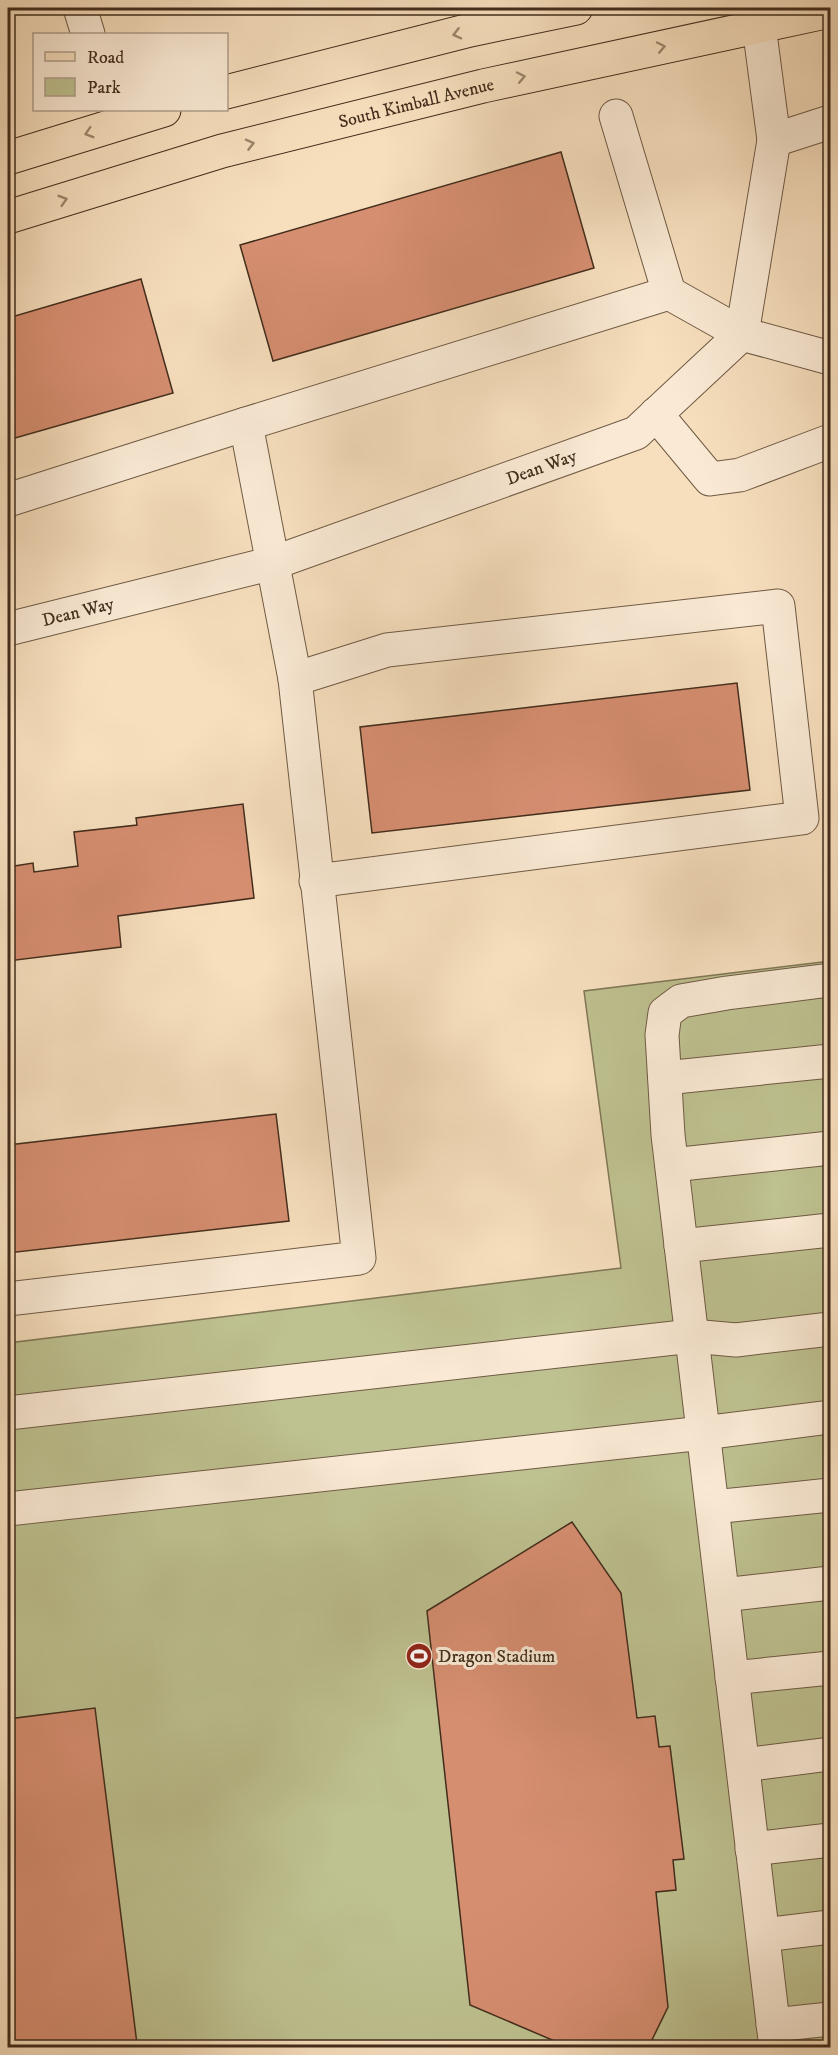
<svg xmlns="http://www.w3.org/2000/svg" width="838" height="2055" font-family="'IM FELL DW Pica',serif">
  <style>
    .green { fill: #bec190; stroke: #807756; stroke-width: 1.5 }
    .building { fill: #d68e71; stroke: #422d1c; stroke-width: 1.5 }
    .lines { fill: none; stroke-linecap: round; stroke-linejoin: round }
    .minor-casing { stroke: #6f5a44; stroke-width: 35 }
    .major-casing { stroke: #422d1c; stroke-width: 35 }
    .minor { stroke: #faead5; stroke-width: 33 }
    .major { stroke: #f7dfbe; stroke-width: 33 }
    .oneway { stroke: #9c866d }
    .labels { text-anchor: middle; stroke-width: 6; stroke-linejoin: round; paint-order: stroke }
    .street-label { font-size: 18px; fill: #422d1c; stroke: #faead5 }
    .poi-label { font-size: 18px; fill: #422d1c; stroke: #faead5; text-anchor: start }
  </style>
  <rect width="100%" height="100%" fill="#f7dfbe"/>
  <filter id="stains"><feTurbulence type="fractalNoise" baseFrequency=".00333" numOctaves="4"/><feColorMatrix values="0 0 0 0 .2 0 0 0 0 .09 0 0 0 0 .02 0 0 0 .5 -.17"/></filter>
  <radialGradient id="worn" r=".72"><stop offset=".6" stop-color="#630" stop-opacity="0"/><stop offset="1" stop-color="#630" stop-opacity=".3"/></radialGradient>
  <path class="green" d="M 830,961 L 830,2047 L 17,2047 L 8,1968 L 8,1343 L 621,1268 L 584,991 Z"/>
  <path class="building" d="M 561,152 L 594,268 L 273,361 L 240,245 Z
    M 141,279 L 173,393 L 8,440 L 8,318 Z
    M 737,683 L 750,790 L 372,833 L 360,727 Z
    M 243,804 L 254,898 L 118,916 L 121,947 L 8,961 L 8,867 L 33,863 L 34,872 L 78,866 L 74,832 L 137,825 L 136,818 Z
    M 276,1114 L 289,1221 L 8,1253 L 8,1145 Z
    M 572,1522 L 621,1593 L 637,1718 L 655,1716 L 659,1747 L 670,1746 L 684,1859 L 673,1860 L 676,1890 L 656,1892 L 668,2007 L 648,2048 L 571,2048 L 470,2005 L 427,1611 Z
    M 95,1708 L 137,2044 L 106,2048 L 14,2048 L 8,1998 L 8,1719 Z"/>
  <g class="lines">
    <defs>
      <g id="minor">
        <path d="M 80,8 L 88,34"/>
        <path d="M 616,116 L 669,293"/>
        <path d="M 774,140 L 830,122"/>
        <path d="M 656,414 L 710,479 L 740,475 L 830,441"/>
        <path d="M 8,500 L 246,424"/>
        <path id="s1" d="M 8,629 L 273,563 L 636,433 L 742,334 L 774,140 L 759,26"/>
        <path d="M 316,881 L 802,818 L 778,606 L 387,650 L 295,679 L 246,424 L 669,293 L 742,334 L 830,358"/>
        <path d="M 665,1078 L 830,1061"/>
        <path d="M 672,1165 L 830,1148"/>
        <path d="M 681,1246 L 830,1230"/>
        <path d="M 8,1299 L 359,1258 L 295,679"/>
        <path d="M 8,1413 L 692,1336 L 736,1340 L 830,1329"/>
        <path d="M 713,1507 L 830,1495"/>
        <path d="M 8,1509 L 703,1433 L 830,1417"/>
        <path d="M 723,1595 L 830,1583"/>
        <path d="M 732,1678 L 830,1668"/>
        <path d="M 743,1765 L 830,1754"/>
        <path d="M 752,1849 L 830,1840"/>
        <path d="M 763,1935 L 830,1927"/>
        <path d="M 773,2025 L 830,2019"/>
        <path d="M 776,2048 L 668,1135 L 662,1035 L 665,1013 L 681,1001 L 727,993 L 830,980"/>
      </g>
      <g id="major">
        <path d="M 226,92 L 470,30 L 576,8"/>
        <path d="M 8,158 L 164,110"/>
        <path id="s2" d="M 8,217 L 222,151 L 483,86 L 830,11"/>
      </g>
    </defs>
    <use href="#minor" class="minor-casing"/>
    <use href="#major" class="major-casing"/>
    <use href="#minor" class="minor"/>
    <use href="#major" class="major"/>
  </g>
  <defs><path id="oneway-chevron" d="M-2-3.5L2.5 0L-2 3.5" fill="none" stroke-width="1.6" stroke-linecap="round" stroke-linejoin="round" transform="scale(1.5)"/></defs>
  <g class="oneway">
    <use href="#oneway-chevron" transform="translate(457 34) rotate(166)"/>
    <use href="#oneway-chevron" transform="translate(661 47) rotate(-12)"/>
    <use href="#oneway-chevron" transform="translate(521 77) rotate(-12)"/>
    <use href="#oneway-chevron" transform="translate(89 133) rotate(163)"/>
    <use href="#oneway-chevron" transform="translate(250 144) rotate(-14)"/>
    <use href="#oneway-chevron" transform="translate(63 200) rotate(-17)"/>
  </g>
  <defs>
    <symbol id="stadium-disc" viewBox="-11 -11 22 22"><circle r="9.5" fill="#8f2418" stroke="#faead5"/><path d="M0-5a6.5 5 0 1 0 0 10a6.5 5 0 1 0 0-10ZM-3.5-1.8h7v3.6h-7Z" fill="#fff"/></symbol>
  </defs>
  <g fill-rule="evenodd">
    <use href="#stadium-disc" x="404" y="1641" width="30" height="30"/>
  </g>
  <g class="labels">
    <g class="street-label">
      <text dy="6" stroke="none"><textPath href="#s2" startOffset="424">South Kimball Avenue</textPath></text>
      <text dy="6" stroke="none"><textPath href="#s1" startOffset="558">Dean Way</textPath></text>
      <text dy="6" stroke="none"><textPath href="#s1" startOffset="72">Dean Way</textPath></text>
    </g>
    <g class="poi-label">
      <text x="438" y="1662">Dragon Stadium</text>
    </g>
  </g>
  <rect width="838" height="2055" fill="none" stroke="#f7dfbe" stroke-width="30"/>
  <rect x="9" y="9" width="820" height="2037" fill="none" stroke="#422d1c" stroke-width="3"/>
  <rect x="15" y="15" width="808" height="2025" fill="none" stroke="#422d1c" stroke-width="1.5"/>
  <rect x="33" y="33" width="195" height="78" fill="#faead5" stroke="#b09e8b" stroke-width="1.5"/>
  <rect x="45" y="52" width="30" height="9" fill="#f7dfbe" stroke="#b09e8b" stroke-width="1.5"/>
  <text x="87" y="63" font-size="18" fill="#422d1c">Road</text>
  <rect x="45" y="78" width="30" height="18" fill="#bec190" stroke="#b09e8b" stroke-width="1.5"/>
  <text x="87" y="93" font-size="18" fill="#422d1c">Park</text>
  <rect width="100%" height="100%" filter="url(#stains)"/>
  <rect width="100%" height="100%" fill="url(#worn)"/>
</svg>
